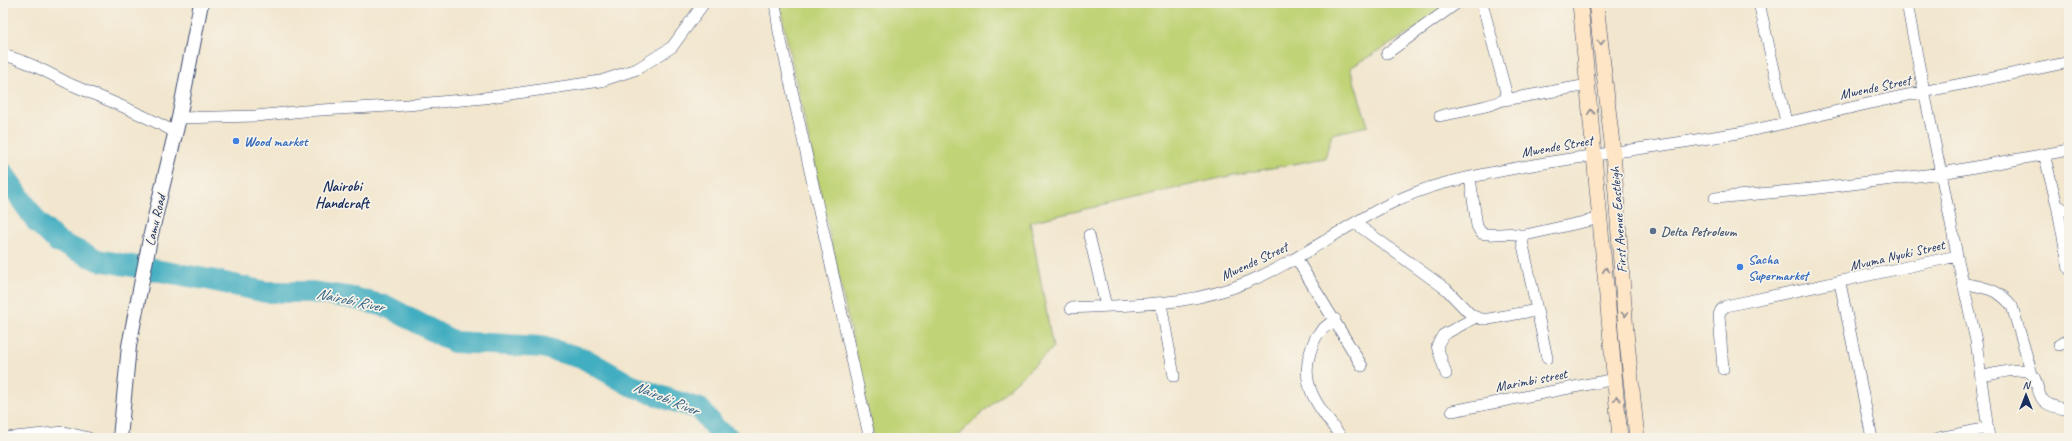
<svg xmlns="http://www.w3.org/2000/svg" width="2072" height="441" font-family="Caveat,sans-serif">
  <style>
    .green { fill: #c0d376; stroke: #6e816a }
    .lines { fill: none; stroke-linecap: round; stroke-linejoin: round }
    .river { stroke: #43aec1; stroke-width: 22 }
    .minor-casing { stroke: #3b4a6f; stroke-width: 12 }
    .tertiary-casing { stroke: #3b4a6f; stroke-width: 16 }
    .secondary-casing { stroke: #3b4a6f; stroke-width: 16 }
    .minor { stroke: #fff; stroke-width: 11 }
    .tertiary { stroke: #fff; stroke-width: 14 }
    .secondary { stroke: #fde5c5; stroke-width: 15 }
    .oneway { stroke: #8c8a92 }
    .shop-dot { fill: #3f7fe0; stroke: #f7f3e8; stroke-width: 1.5 }
    .service-dot { fill: #5c6f8a; stroke: #f7f3e8; stroke-width: 1.5 }
    .labels { text-anchor: middle; stroke-width: 3.5; stroke-linejoin: round; paint-order: stroke }
    .street-label { font-size: 14px; fill: #1b2f5e; stroke: #f7f3e8 }
    .shop-label { font-size: 14px; font-weight: bold; fill: #366cbe; stroke: #f7f3e8; text-anchor: start }
    .service-label { font-size: 14px; font-weight: bold; fill: #4e5e75; stroke: #f7f3e8; text-anchor: start }
    .neighbourhood-label { font-size: 15px; font-weight: bold; fill: #1b2f5e; stroke: #f7f3e8 }
    .water-label { font-size: 15px; font-style: italic; fill: #295b81; stroke: #f7f3e8 }
  </style>
  <rect width="100%" height="100%" fill="#f7f3e8"/>
  <filter id="ink" filterUnits="userSpaceOnUse"><feTurbulence type="fractalNoise" baseFrequency=".025" numOctaves="2"/><feDisplacementMap in="SourceGraphic" scale="8" xChannelSelector="R" yChannelSelector="G"/><feConvolveMatrix kernelMatrix="1 2 1 2 8 2 1 2 1" color-interpolation-filters="sRGB"/></filter>
  <filter id="wash" filterUnits="userSpaceOnUse"><feTurbulence type="fractalNoise" baseFrequency=".012" numOctaves="4" result="noise"/><feDisplacementMap in="SourceGraphic" scale="16" xChannelSelector="R" yChannelSelector="G"/><feGaussianBlur stdDeviation="0.9" result="paint"/><feColorMatrix in="noise" values="0 0 0 0 0 0 0 0 0 0 0 0 0 0 0 0 0 1.4 0 .05"/><feComposite in="paint" operator="in"/></filter>
  <g filter="url(#wash)">
    <rect width="100%" height="100%" fill="#f2e6ce"/>
    <path class="green" d="M 779,3 L 1452,3 L 1419,27 L 1350,68 L 1368,126 L 1332,134 L 1325,158 L 1229,176 L 1030,222 L 1053,348 L 955,438 L 874,438 Z"/>
    <g class="lines">
      <path class="river" d="M 3,173 L 37,222 L 58,242 L 98,260 L 211,280 L 266,292 L 311,292 L 353,298 L 388,307 L 454,342 L 542,347 L 585,359 L 630,385 L 665,398 L 700,409 L 716,429 L 729,438"/>
    </g>
  </g>
  <g filter="url(#ink)">
    <g class="lines">
      <defs>
        <path id="minor" d="M 775,3 L 779,32 L 868,431
          M 1759,3 L 1786,122
          M 1387,53 L 1457,3
          M 3,55 C 28,61 48,73 70,84 C 106,100 142,113 176,133
          M 1504,100 L 1588,85
          M 1440,116 C 1452,113 1503,105 1507,96 L 1482,3
          M 179,118 L 256,116 L 304,111 L 407,105 L 484,98 L 601,81 L 637,69 L 672,47 L 704,3
          M 2044,154 L 2057,205 L 2065,210 L 2069,209
          M 1470,178 L 1477,226 L 1481,233 C 1494,237 1509,230 1521,236 L 1537,310
          M 1715,198 L 1811,189 L 1942,173 L 2069,150
          M 2057,205 L 2069,269
          M 1355,223 L 1446,289 L 1471,315 L 1481,319 L 1489,319 L 1537,310 L 1547,358
          M 1089,235 L 1106,306
          M 1521,236 L 1601,218
          M 1957,256 L 1976,341 L 1989,438
          M 1296,258 L 1362,366
          M 1840,283 L 1872,438
          M 1963,283 C 1984,288 1998,288 2012,306 L 2032,374
          M 1161,304 L 1174,376
          M 1071,308 C 1134,304 1190,307 1250,281 C 1317,253 1373,201 1445,183 C 1539,160 1637,151 1732,134 C 1782,125 1831,112 1880,101 C 1943,87 2006,76 2069,62
          M 1335,319 C 1330,324 1323,328 1319,333 C 1314,338 1312,347 1310,353 C 1299,388 1322,411 1342,438
          M 2059,345 L 2069,339
          M 1723,369 L 1719,315 L 1721,310 L 1726,306 L 1957,256 C 1942,171 1922,88 1907,3
          M 1446,374 L 1437,346 L 1443,335 L 1476,317
          M 1982,376 C 1995,374 2013,368 2026,371 C 2039,374 2035,391 2043,400 C 2049,407 2061,408 2069,410
          M 1452,411 L 1615,379
          M 5,438 L 64,432 L 89,438
          M 1939,438 L 1988,428"/>
        <path id="tertiary" d="M 120,438 L 129,346 L 151,234 L 179,118 L 201,3"/>
        <path id="secondary" d="M 1580,3 L 1620,438
          M 1596,3 L 1613,152 L 1626,332 L 1637,438"/>
      </defs>
      <use href="#minor" class="minor-casing"/>
      <use href="#tertiary" class="tertiary-casing"/>
      <use href="#secondary" class="secondary-casing"/>
      <use href="#minor" class="minor"/>
      <use href="#tertiary" class="tertiary"/>
      <use href="#secondary" class="secondary"/>
    </g>
    <defs><path id="oneway-chevron" d="M-2-3.5L2.5 0L-2 3.5" fill="none" stroke-width="1.6" stroke-linecap="round" stroke-linejoin="round"/></defs>
    <g class="oneway">
      <use href="#oneway-chevron" transform="translate(1601 42) rotate(83)"/>
      <use href="#oneway-chevron" transform="translate(1591 112) rotate(-96)"/>
      <use href="#oneway-chevron" transform="translate(1606 270) rotate(-95)"/>
      <use href="#oneway-chevron" transform="translate(1625 314) rotate(86)"/>
      <use href="#oneway-chevron" transform="translate(1617 399) rotate(-95)"/>
    </g>
  </g>
  <g class="shop-dot">
    <circle cx="236" cy="141" r="4"/>
    <circle cx="1740" cy="267" r="4"/>
  </g>
  <circle class="service-dot" cx="1653" cy="231" r="4"/>
  <g class="labels">
    <g class="street-label">
      <text transform="translate(1875 87) rotate(-12)" y="5">Mwende Street</text>
      <text transform="translate(1557 146) rotate(-10)" y="5">Mwende Street</text>
      <text transform="translate(155 220) rotate(-77)" y="5">Lamu Road</text>
      <text transform="translate(1618 220) rotate(-94)" y="5">First Avenue Eastleigh</text>
      <text transform="translate(1897 255) rotate(-13)" y="5">Mvuma Nyuki Street</text>
      <text transform="translate(1254 261) rotate(-25)" y="5">Mwende Street</text>
      <text transform="translate(1531 380) rotate(-11)" y="5">Marimbi street</text>
    </g>
    <g class="shop-label">
      <text x="244" y="146">Wood market</text>
      <text x="1748" y="264">Sacha<tspan x="1748" dy="16">Supermarket</tspan></text>
    </g>
    <g class="service-label">
      <text x="1661" y="236">Delta Petroleum</text>
    </g>
    <g class="neighbourhood-label">
      <text x="342" y="191">Nairobi<tspan x="342" dy="17">Handcraft</tspan></text>
    </g>
    <g class="water-label">
      <text transform="translate(350 300) rotate(12)" y="5">Nairobi River</text>
      <text transform="translate(666 398) rotate(22)" y="5">Nairobi River</text>
    </g>
  </g>
  <rect width="2072" height="441" fill="none" stroke="#f7f3e8" stroke-width="16"/>
  <g transform="translate(2026 395)" stroke="#f7f3e8" stroke-width="3" paint-order="stroke">
  <path d="M0-3L7 15L0 10L-7 15Z" fill="#1b2f5e"/>
  <text y="-6" font-size="11" font-weight="bold" text-anchor="middle" fill="#1b2f5e">N</text>
  </g>
</svg>
